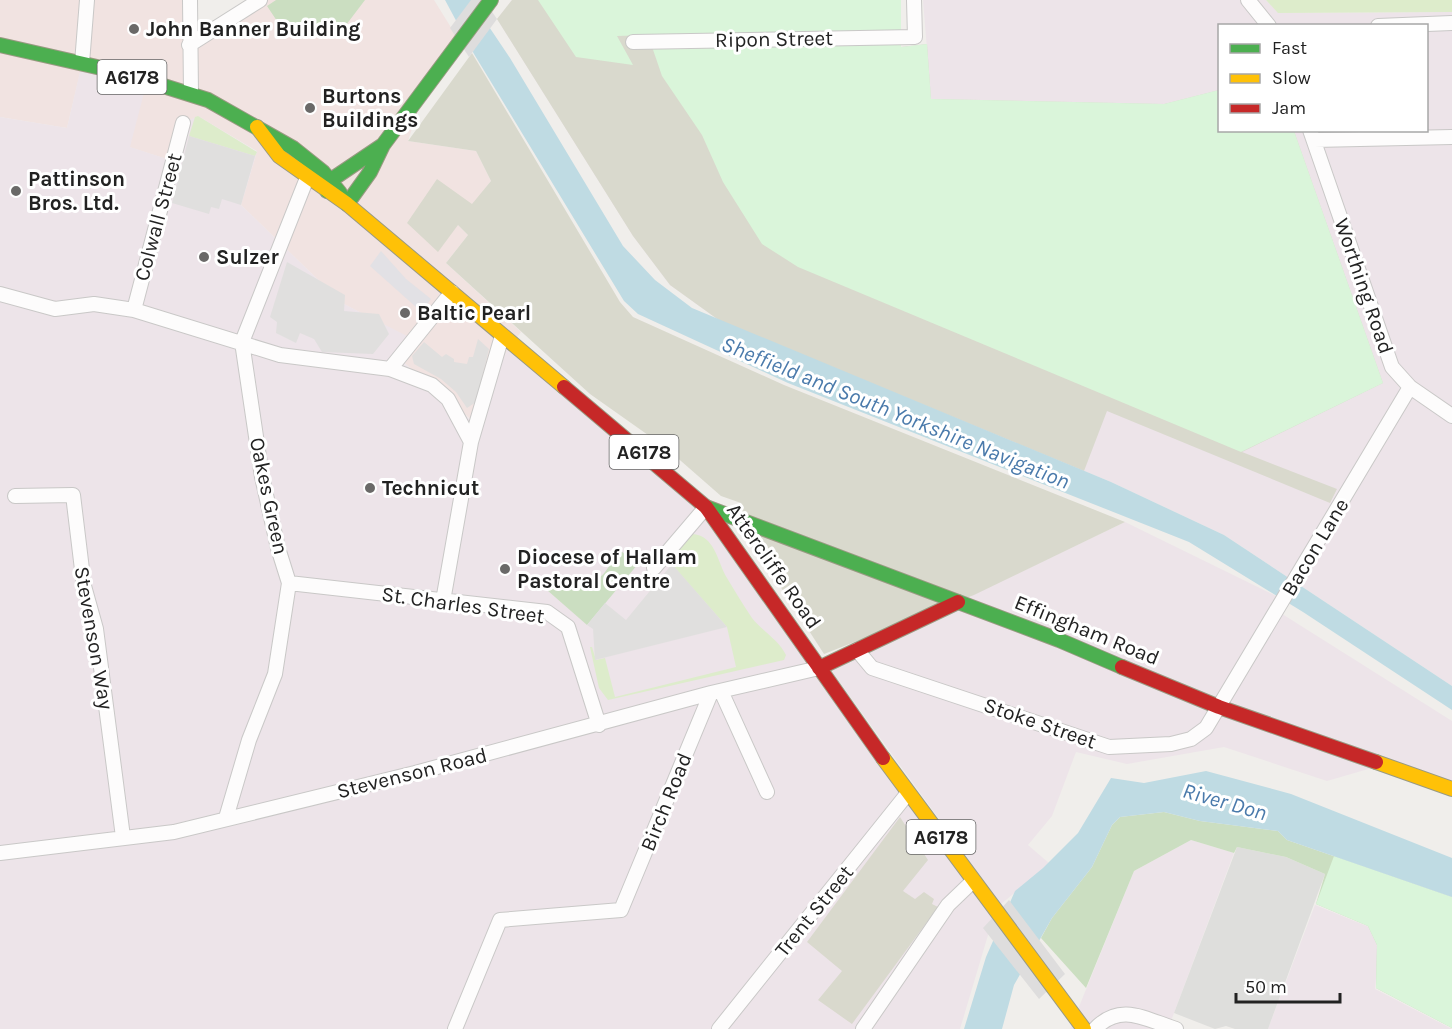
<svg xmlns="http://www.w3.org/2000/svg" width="1452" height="1029" font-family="Karla,sans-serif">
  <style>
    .commercial { fill: #f1e3e1 }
    .industrial { fill: #ede4e9 }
    .religious { fill: #dededc }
    .construction { fill: #d9d9cd }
    .grass { fill: #ddeccb }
    .forest { fill: #cbdec1 }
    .park { fill: #daf5da }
    .parking { fill: #e0dfde }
    .plaza { fill: #e2e1e5 }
    .water { fill: #bfdbe3 }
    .pier { fill: #dedddd }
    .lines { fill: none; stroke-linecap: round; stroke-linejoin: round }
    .street-casing { stroke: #c9c8c7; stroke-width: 16 }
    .fast-casing { stroke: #999a82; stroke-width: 16 }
    .slow-casing { stroke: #999a82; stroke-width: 16 }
    .jam-casing { stroke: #999a82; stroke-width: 16 }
    .street { stroke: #fdfcfc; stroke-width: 14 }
    .fast { stroke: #4caf50; stroke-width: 14 }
    .slow { stroke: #ffc107; stroke-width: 14 }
    .jam { stroke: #c62828; stroke-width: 14 }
    .poi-dot { fill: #6a6968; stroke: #fff; stroke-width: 2 }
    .labels { text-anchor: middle; stroke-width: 6; stroke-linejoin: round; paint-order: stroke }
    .shield { fill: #fff; stroke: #646464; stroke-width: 1.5 }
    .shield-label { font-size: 20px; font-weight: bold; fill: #222 }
    .poi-label { font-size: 21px; font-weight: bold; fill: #222; stroke: #fff; text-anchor: start }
    .street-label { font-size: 21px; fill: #222; stroke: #fff }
    .water-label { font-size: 22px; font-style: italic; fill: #4a7aab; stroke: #fff }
  </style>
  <rect width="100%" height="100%" fill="#f0eeeb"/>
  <path class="commercial" d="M 0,0 L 190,0 L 189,44 L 260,0 L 434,0 L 460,42 L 424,91 L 408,141 L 476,151 L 491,181 L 458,225 L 468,235 L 446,263 L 521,332 L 508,349 L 474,422 L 395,355 L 407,337 L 342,303 L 241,205 L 257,151 L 198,116 L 173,161 L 129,147 L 146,81 L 82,64 L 67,128 L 0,117 Z"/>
  <path class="industrial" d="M 512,0 L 1383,383 L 1294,131 L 1426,130 L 1426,26 L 1220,26 L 1219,90 L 1164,104 L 931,99 L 923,0 L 1266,0 L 1279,13 L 1452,12 L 1452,686 L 1224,535 L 1111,482 L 720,321 L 670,285 L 633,236 L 497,19 Z
    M 82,63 L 147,81 L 130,147 L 173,161 L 183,123 L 198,116 L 257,152 L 241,205 L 342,303 L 407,336 L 396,356 L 473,422 L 508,349 L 694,501 L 994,915 L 960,1029 L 0,1029 L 0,117 L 67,128 Z
    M 1125,522 L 1282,599 L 1279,612 L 1452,721 L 1452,786 L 1389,763 L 1327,781 L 1224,747 L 1127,764 L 1076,752 L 1052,816 L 1028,845 L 1050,864 L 1001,904 L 827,665 Z
    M 1191,840 L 1234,853 L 1168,1029 L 1070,1029 L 1134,871 Z
    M 1315,905 L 1369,927 L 1379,945 L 1375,989 L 1452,1029 L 1268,1029 Z"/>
  <path class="religious" d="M 1237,847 L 1286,857 L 1325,874 L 1268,1029 L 1235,1029 L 1226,1026 L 1215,1029 L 1174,1013 Z"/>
  <path class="construction" d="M 512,0 L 901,0 L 901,47 L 927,44 L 931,99 L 1164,104 L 1219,90 L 1220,130 L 1294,131 L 1383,383 L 1242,452 L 1337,489 L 1330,503 L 1107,411 L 1084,471 L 720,321 L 670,285 L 633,236 L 497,19 Z
    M 472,53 L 620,302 L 633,317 L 784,385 L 1125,522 L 974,595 L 824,654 L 771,572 L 734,523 L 741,503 L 721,496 L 665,447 L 590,394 L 446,263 L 468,235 L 458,225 L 438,252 L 407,223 L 437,179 L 472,204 L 491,181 L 476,151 L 408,141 Z
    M 900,817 L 928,860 L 903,891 L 915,899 L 924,892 L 934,899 L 932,904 L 938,907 L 852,1024 L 818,1000 L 842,971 L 807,942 Z"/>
  <path class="grass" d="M 1266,0 L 1452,0 L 1452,12 L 1278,13 Z
    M 198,116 L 257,152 L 255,156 L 189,136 L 195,117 Z
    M 692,534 C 715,535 717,561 727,578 C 735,591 743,605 752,618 C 762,631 779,640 786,655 L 784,660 L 608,700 L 599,688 L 590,647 L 592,647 L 596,660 L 605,658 L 615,697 L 736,667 L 727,627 L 668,560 Z"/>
  <path class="forest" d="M 276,0 L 365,0 L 343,29 L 279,24 L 267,6 Z
    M 617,548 L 638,564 L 587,625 L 547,590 L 545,582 C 585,583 602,592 617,548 Z
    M 1164,812 L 1200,821 L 1278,831 L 1287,840 L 1452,897 L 1452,1028 L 1376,988 L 1377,945 L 1368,926 L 1316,904 L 1325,874 L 1286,857 L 1237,847 L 1234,853 L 1191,840 L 1134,871 L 1086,988 L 1041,938 L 1052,918 L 1092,867 L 1112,825 L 1120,817 Z"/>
  <path class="park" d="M 538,0 L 901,0 L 901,47 L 927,44 L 931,99 L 1164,104 L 1219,90 L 1220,130 L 1294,131 L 1383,383 L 1241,452 L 798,267 L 762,244 L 723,182 L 702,135 L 662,76 L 648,35 L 617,36 L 633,65 L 576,57 Z
    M 1334,856 L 1452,897 L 1452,1028 L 1376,988 L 1377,945 L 1368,926 L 1316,904 Z"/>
  <path class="parking" d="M 189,136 L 255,156 L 241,205 L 222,199 L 219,209 L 211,207 L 209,214 L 172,203 Z
    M 287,262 L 345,295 L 344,311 L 379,314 L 389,334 L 373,354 L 322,352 L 314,339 L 300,333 L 296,343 L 276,333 L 277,322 L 270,317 Z
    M 478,339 L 489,349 L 476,402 L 467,408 L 456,392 L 441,379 L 414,364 L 412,356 L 424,342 L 442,357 L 446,354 L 454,359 L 454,362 L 467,364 L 469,357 L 473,357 Z
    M 672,564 L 727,627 L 595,660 L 593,629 L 587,625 L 605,603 L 626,620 Z"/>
  <path class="plaza" d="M 381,251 L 406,279 L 431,299 L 416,320 L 416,307 L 370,266 Z"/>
  <path class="water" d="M 445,0 L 471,0 L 510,58 L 623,246 L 655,280 L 692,308 L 1111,482 L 1224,535 L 1452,686 L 1452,710 L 1303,612 L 1189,542 L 788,383 L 638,314 L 624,301 L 474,54 Z
    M 1206,771 L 1291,794 L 1452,858 L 1452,897 L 1287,840 L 1278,831 L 1200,821 L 1164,812 L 1120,817 L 1112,825 L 1092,867 L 1052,918 L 1014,985 L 1002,1029 L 964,1029 L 986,957 L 1015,891 L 1043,868 L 1078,833 L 1111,778 L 1144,783 Z"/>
  <path class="pier" d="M 471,0 L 484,0 L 497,19 L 469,57 L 450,28 Z
    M 1009,900 L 1065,974 L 1039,999 L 983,928 Z"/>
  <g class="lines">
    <defs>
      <path id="street" d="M 190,0 L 191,93
        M 1248,0 L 1269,26
        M 1378,26 L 1452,23
        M 633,42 L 915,37 L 914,0
        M 189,45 L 260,0
        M 82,63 L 87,0
        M 1310,130 L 1392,367 L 1410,387 L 1452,416
        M 1314,140 L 1452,137
        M 0,294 L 55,309 L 94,304 L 134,310 L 280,355 L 390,369 L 432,385 L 448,399 L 471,442
        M 134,310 L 183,123
        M 390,369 L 452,292
        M 15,496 L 73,495 L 84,586 L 96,629 L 123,837
        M 654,568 L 706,507
        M 289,583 L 547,612 L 568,627 L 599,725
        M 443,601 L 471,442 L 502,336
        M 857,650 L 872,668 L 1109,747 L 1171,744 L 1191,739 L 1206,728 L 1410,387
        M 721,691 L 767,792
        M 226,818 L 249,740 L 275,674 L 289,583 L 278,548 L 262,477 L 242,342 L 307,178
        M 0,853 L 174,832 L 415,773 L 711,693 L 819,668
        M 455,1029 L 500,920 L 621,910 L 711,693
        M 719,1029 L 908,793
        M 863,1029 L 948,905 L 973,881
        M 1095,1029 C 1120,1002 1145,1019 1176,1029"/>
      <path id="fast" d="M 0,45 L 119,72 L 208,100 L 293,148 L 323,172 L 340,193
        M 327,191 L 331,180 L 383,145
        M 347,204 L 370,172 L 383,145 L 491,0
        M 706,507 L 1059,640 L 1122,667"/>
      <path id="slow" d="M 257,127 L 279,156 L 347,204 L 564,387
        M 883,758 L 1084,1029
        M 1376,762 L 1452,789"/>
      <path id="jam" d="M 564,387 L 706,507 L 883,758
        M 1122,667 L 1219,707 L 1376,762
        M 819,668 L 958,602"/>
    </defs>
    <use href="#street" class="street-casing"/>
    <use href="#fast" class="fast-casing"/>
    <use href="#slow" class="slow-casing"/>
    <use href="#jam" class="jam-casing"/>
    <use href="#street" class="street"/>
    <use href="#fast" class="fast"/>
    <use href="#slow" class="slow"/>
    <use href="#jam" class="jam"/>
  </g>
  <g class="poi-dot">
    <circle cx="134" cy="29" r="6"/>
    <circle cx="310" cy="108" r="6"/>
    <circle cx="16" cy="191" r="6"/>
    <circle cx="204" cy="257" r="6"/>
    <circle cx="405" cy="313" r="6"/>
    <circle cx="370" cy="488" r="6"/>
    <circle cx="505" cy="569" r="6"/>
  </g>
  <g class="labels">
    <g class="shield">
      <rect x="97.5" y="60" width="69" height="34" rx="4.5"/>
      <rect x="609.5" y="435" width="69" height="34" rx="4.5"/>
      <rect x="906.5" y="820" width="69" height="34" rx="4.5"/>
    </g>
    <g class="shield-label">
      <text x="132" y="84">A6178</text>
      <text x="644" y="459">A6178</text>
      <text x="941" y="844">A6178</text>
    </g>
    <g class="poi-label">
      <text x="146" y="36">John Banner Building</text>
      <text x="322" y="103">Burtons<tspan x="322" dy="24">Buildings</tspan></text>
      <text x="28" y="186">Pattinson<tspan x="28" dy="24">Bros. Ltd.</tspan></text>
      <text x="216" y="264">Sulzer</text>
      <text x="417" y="320">Baltic Pearl</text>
      <text x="382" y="495">Technicut</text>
      <text x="517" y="564">Diocese of Hallam<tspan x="517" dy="24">Pastoral Centre</tspan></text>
    </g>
    <g class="street-label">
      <text transform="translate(774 39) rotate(-1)" y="7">Ripon Street</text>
      <text transform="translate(158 217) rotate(-75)" y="7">Colwall Street</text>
      <text transform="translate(1364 286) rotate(71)" y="7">Worthing Road</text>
      <text transform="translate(269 496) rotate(78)" y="7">Oakes Green</text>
      <text transform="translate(1315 547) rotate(-59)" y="7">Bacon Lane</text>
      <text transform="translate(774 566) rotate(55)" y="7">Attercliffe Road</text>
      <text transform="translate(463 605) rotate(8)" y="7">St. Charles Street</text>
      <text transform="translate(1087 630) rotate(22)" y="7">Effingham Road</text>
      <text transform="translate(94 638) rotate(80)" y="7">Stevenson Way</text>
      <text transform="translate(1040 723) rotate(19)" y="7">Stoke Street</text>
      <text transform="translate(412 773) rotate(-14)" y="7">Stevenson Road</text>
      <text transform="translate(666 802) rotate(-68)" y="7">Birch Road</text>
      <text transform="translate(814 911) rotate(-51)" y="7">Trent Street</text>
    </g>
    <g class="water-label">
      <text transform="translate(896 412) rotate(22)" y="8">Sheffield and South Yorkshire Navigation</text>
      <text transform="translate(1225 801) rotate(16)" y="8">River Don</text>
    </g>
  </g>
  <rect x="1218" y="24" width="210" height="108" fill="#ffffff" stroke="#a7a7a7" stroke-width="1.5"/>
  <rect x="1230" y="44" width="30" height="9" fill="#4caf50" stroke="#a7a7a7" stroke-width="1.5"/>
  <text x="1272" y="54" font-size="18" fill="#222222">Fast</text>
  <rect x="1230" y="74" width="30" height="9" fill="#ffc107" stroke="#a7a7a7" stroke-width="1.5"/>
  <text x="1272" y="84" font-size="18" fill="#222222">Slow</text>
  <rect x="1230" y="104" width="30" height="9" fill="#c62828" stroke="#a7a7a7" stroke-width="1.5"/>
  <text x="1272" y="114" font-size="18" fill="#222222">Jam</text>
  <path d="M1236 993v9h104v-9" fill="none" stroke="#222222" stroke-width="3"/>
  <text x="1245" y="993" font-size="18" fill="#222222" stroke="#ffffff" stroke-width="4.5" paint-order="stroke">50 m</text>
</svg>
